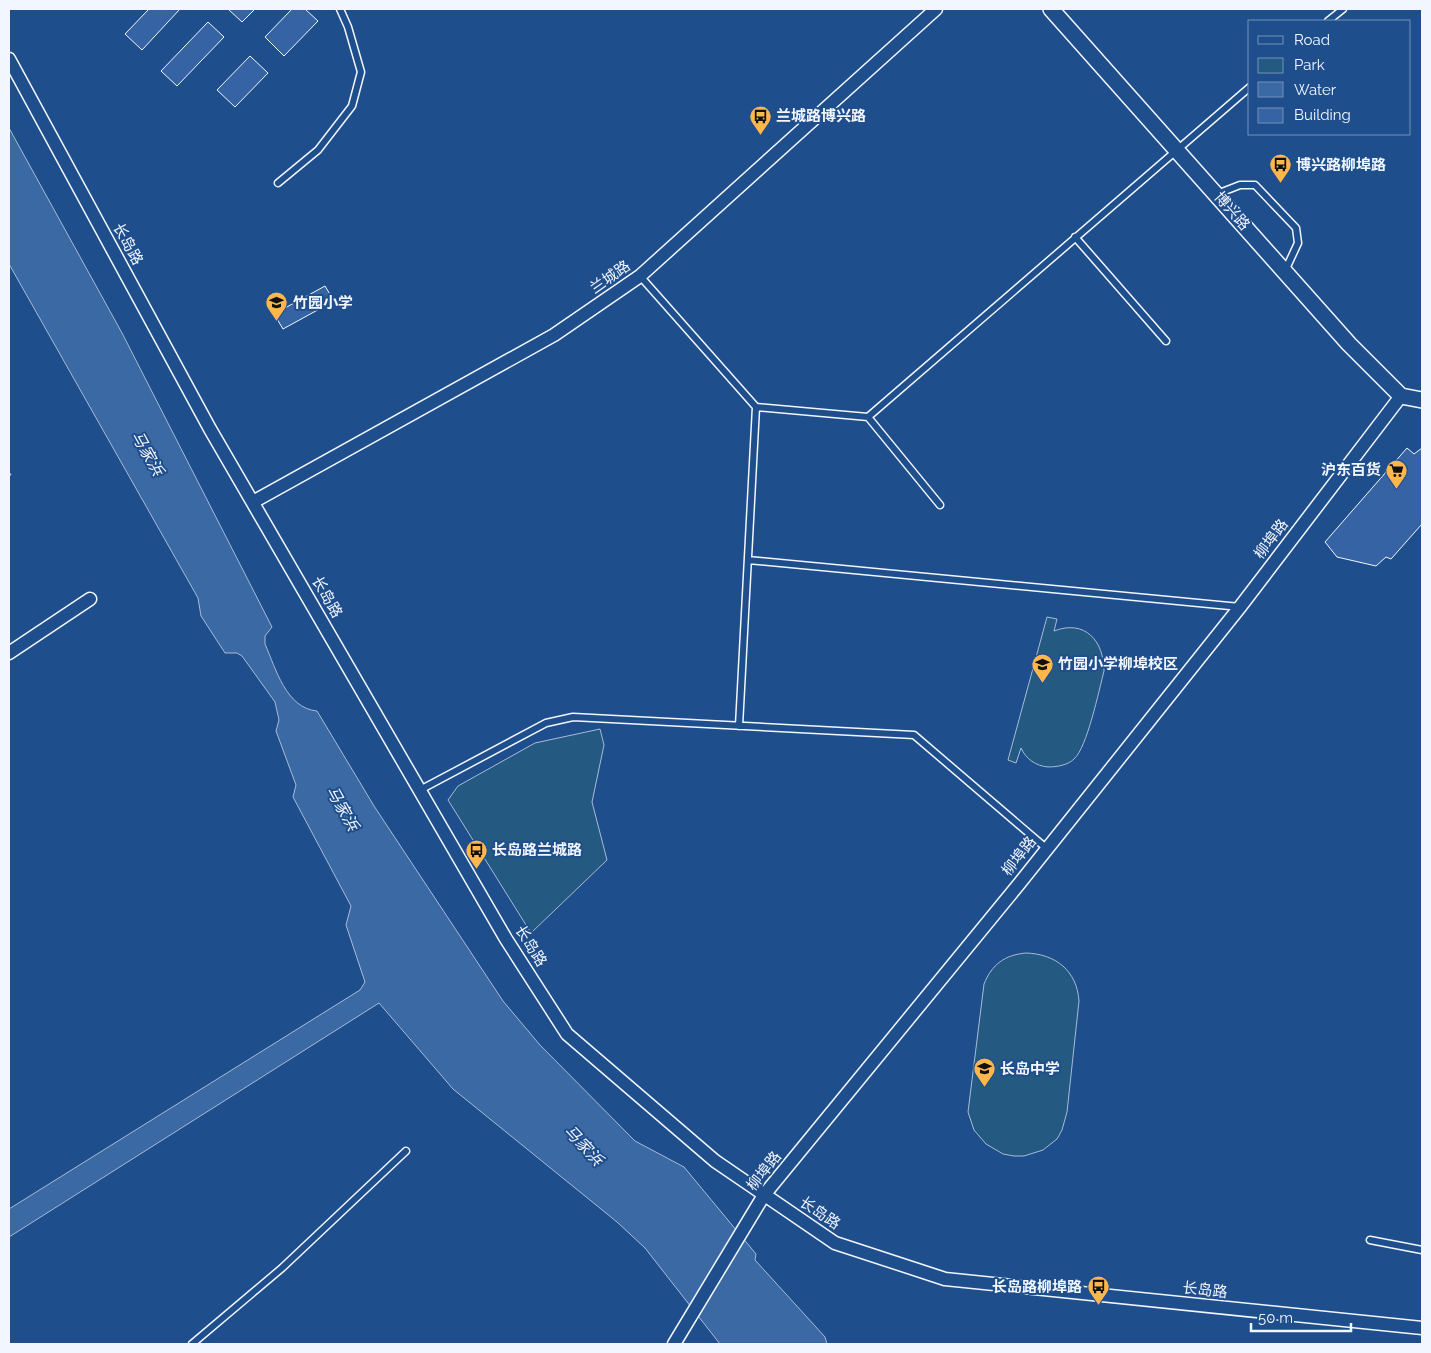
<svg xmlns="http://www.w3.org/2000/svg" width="1431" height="1353" font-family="Raleway,'Noto Sans SC',sans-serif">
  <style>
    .green { fill: #245a82; stroke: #a8bbd7 }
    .water { fill: #3b69a3; stroke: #a8bbd7 }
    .building { fill: #3563a3; stroke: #f2f6ff }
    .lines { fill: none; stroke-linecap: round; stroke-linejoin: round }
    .service-casing { stroke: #f2f6ff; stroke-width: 9 }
    .minor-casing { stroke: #f2f6ff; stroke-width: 15 }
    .tertiary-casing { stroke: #f2f6ff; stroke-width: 18 }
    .path { stroke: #b3c4dc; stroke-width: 2.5; stroke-dasharray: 4 2.5; stroke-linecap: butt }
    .service { stroke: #1f4e8c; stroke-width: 6 }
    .minor { stroke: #1f4e8c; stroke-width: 12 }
    .tertiary { stroke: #1f4e8c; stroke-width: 15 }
    .labels { text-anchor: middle; stroke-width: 4; stroke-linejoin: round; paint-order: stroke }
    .poi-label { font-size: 15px; font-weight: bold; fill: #f2f6ff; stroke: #1f4e8c; text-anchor: start }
    .street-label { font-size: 15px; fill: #f2f6ff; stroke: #1f4e8c }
    .water-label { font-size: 16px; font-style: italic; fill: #f2f6ff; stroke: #1f4e8c }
  </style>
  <rect width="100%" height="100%" fill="#1f4e8c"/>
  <path class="green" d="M 1047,617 L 1057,619 L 1054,631 C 1085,619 1104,641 1104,671 C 1099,690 1087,748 1074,759 C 1068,765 1057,767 1048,767 C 1036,766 1026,759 1021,748 L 1016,763 L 1008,760 Z
    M 600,729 L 604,745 L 592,802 L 607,860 L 531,933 L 448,800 L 458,786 L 535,743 Z
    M 1026,953 C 1056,954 1077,971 1079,1001 L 1067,1112 L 1062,1130 L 1057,1139 L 1043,1150 L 1024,1156 L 1014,1156 L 1003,1154 L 986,1144 L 974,1130 L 968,1112 L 984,984 C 992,964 1005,955 1026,953 Z"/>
  <path class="water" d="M 9,128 L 122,333 L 272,627 L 265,636 L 265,644 C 276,669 286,708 317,711 L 374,806 L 503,1001 L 540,1045 L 635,1141 L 684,1167 L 756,1254 L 755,1260 L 825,1337 L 827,1344 L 720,1344 L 645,1248 L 617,1222 L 453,1089 L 379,1003 L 9,1237 L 9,1209 L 360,990 L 365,982 L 346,925 L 351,906 L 293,797 L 296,785 L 276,731 L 279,720 L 275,702 L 242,656 L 237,653 L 225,653 L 201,616 L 198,598 L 9,264 Z"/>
  <path class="building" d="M 149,9 L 180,9 L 142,50 L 125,34 Z
    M 228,9 L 255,9 L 242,22 Z
    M 292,9 L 305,9 L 318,21 L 284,56 L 265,37 Z
    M 208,22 L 224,37 L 177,86 L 161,71 Z
    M 250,56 L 268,73 L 235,107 L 217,90 Z
    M 325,286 L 334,301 L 283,329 L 274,314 Z
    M 1407,448 L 1414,454 L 1422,448 L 1422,524 L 1391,559 L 1386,557 L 1376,566 L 1337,557 L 1325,542 Z"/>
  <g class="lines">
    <defs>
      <path id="service" d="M 1328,21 L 1343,9
        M 278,183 L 318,150 L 352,106 L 361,72 L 348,27 L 340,9
        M 1217,194 L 1240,185 L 1255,185 L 1296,228 L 1298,243 L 1285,271
        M 1075,237 L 1166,341
        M 640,276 L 756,407 L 739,726
        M 756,407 L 868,417 L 1250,87
        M 868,417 L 940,505
        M 748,560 L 1240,607
        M 420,790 L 546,723 L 573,717 L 914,735 L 1046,848
        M 1370,1240 L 1422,1250
        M 192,1344 L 282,1268 L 406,1151"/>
      <path id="minor" d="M 9,59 L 210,429 L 506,939 L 567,1034 L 715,1161 L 835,1243 L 945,1279 L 1422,1328
        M 253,502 L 554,335 L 640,276 L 936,9
        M 9,653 L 90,599
        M 674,1344 L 764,1195 L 1019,884 L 1240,607 L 1401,396"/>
      <path id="tertiary" d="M 1051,9 L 1349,344 L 1401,396 L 1422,400"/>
    </defs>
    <use href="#service" class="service-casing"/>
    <use href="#minor" class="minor-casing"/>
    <use href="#tertiary" class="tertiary-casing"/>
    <path class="path" d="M 9,475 L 11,474"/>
    <use href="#service" class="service"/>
    <use href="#minor" class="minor"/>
    <use href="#tertiary" class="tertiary"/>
  </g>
  <defs>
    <symbol id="bus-pin" viewBox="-11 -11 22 30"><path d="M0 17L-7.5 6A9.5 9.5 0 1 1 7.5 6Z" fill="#ffb74d" stroke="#1f4e8c"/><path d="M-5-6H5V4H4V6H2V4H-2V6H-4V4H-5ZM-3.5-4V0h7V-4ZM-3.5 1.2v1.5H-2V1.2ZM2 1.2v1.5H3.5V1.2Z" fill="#111"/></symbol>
    <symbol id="school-pin" viewBox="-11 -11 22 30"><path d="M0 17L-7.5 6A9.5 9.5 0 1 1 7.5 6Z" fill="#ffb74d" stroke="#1f4e8c"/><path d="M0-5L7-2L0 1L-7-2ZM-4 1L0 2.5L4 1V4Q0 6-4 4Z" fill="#111"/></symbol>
    <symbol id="supermarket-pin" viewBox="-11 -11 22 30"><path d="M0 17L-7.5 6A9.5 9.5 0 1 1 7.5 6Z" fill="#ffb74d" stroke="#1f4e8c"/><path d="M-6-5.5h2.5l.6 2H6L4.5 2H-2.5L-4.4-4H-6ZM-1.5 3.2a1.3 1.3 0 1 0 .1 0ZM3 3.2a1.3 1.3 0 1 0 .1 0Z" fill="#111"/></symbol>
  </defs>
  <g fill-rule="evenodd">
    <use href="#bus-pin" x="748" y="104" width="25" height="34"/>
    <use href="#bus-pin" x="1268" y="152" width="25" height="34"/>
    <use href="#school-pin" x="264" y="290" width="25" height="34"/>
    <use href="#supermarket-pin" x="1384" y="458" width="25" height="34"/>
    <use href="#school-pin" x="1030" y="652" width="25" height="34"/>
    <use href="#bus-pin" x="464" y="838" width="25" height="34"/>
    <use href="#school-pin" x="972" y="1056" width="25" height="34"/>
    <use href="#bus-pin" x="1086" y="1274" width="25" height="34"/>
  </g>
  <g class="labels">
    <g class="poi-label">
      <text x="776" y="121">兰城路博兴路</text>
      <text x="1296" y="170">博兴路柳埠路</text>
      <text x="293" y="308">竹园小学</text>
      <text x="1381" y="475" text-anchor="end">沪东百货</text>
      <text x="1058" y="669">竹园小学柳埠校区</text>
      <text x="492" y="855">长岛路兰城路</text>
      <text x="1000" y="1074">长岛中学</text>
      <text x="1082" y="1292" text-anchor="end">长岛路柳埠路</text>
    </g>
    <g class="street-label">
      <text transform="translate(1232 211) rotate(49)" y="5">博兴路</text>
      <text transform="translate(128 244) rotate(61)" y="5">长岛路</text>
      <text transform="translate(610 277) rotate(-35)" y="5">兰城路</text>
      <text transform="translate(1271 539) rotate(-53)" y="5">柳埠路</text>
      <text transform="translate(327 597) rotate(60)" y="5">长岛路</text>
      <text transform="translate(1019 856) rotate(-52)" y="5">柳埠路</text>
      <text transform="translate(531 946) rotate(58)" y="5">长岛路</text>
      <text transform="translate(764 1171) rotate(-52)" y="5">柳埠路</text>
      <text transform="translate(820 1213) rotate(34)" y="5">长岛路</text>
      <text transform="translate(1205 1290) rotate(6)" y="5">长岛路</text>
    </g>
    <g class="water-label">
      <text transform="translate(148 453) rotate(61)" y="6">马家浜</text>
      <text transform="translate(343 808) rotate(61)" y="6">马家浜</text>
      <text transform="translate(584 1145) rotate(47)" y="6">马家浜</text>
    </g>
  </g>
  <rect width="1431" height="1353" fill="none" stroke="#f2f6ff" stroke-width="20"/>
  <rect x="1248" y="20" width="162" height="115" fill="#1f4e8c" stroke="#7391ba"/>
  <rect x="1258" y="36" width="25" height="8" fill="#1f4e8c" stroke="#7391ba"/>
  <text x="1294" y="45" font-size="15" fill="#f2f6ff">Road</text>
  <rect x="1258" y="58" width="25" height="15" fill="#245a82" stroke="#7391ba"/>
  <text x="1294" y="70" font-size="15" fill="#f2f6ff">Park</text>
  <rect x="1258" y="82" width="25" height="15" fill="#3b69a3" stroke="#7391ba"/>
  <text x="1294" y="95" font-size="15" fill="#f2f6ff">Water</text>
  <rect x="1258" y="108" width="25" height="15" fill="#3563a3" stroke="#7391ba"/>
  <text x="1294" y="120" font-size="15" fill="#f2f6ff">Building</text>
  <path d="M1251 1323v8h100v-8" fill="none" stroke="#f2f6ff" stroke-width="2.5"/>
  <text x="1258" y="1323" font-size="15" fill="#f2f6ff" stroke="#1f4e8c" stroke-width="4" paint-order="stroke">50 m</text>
</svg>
